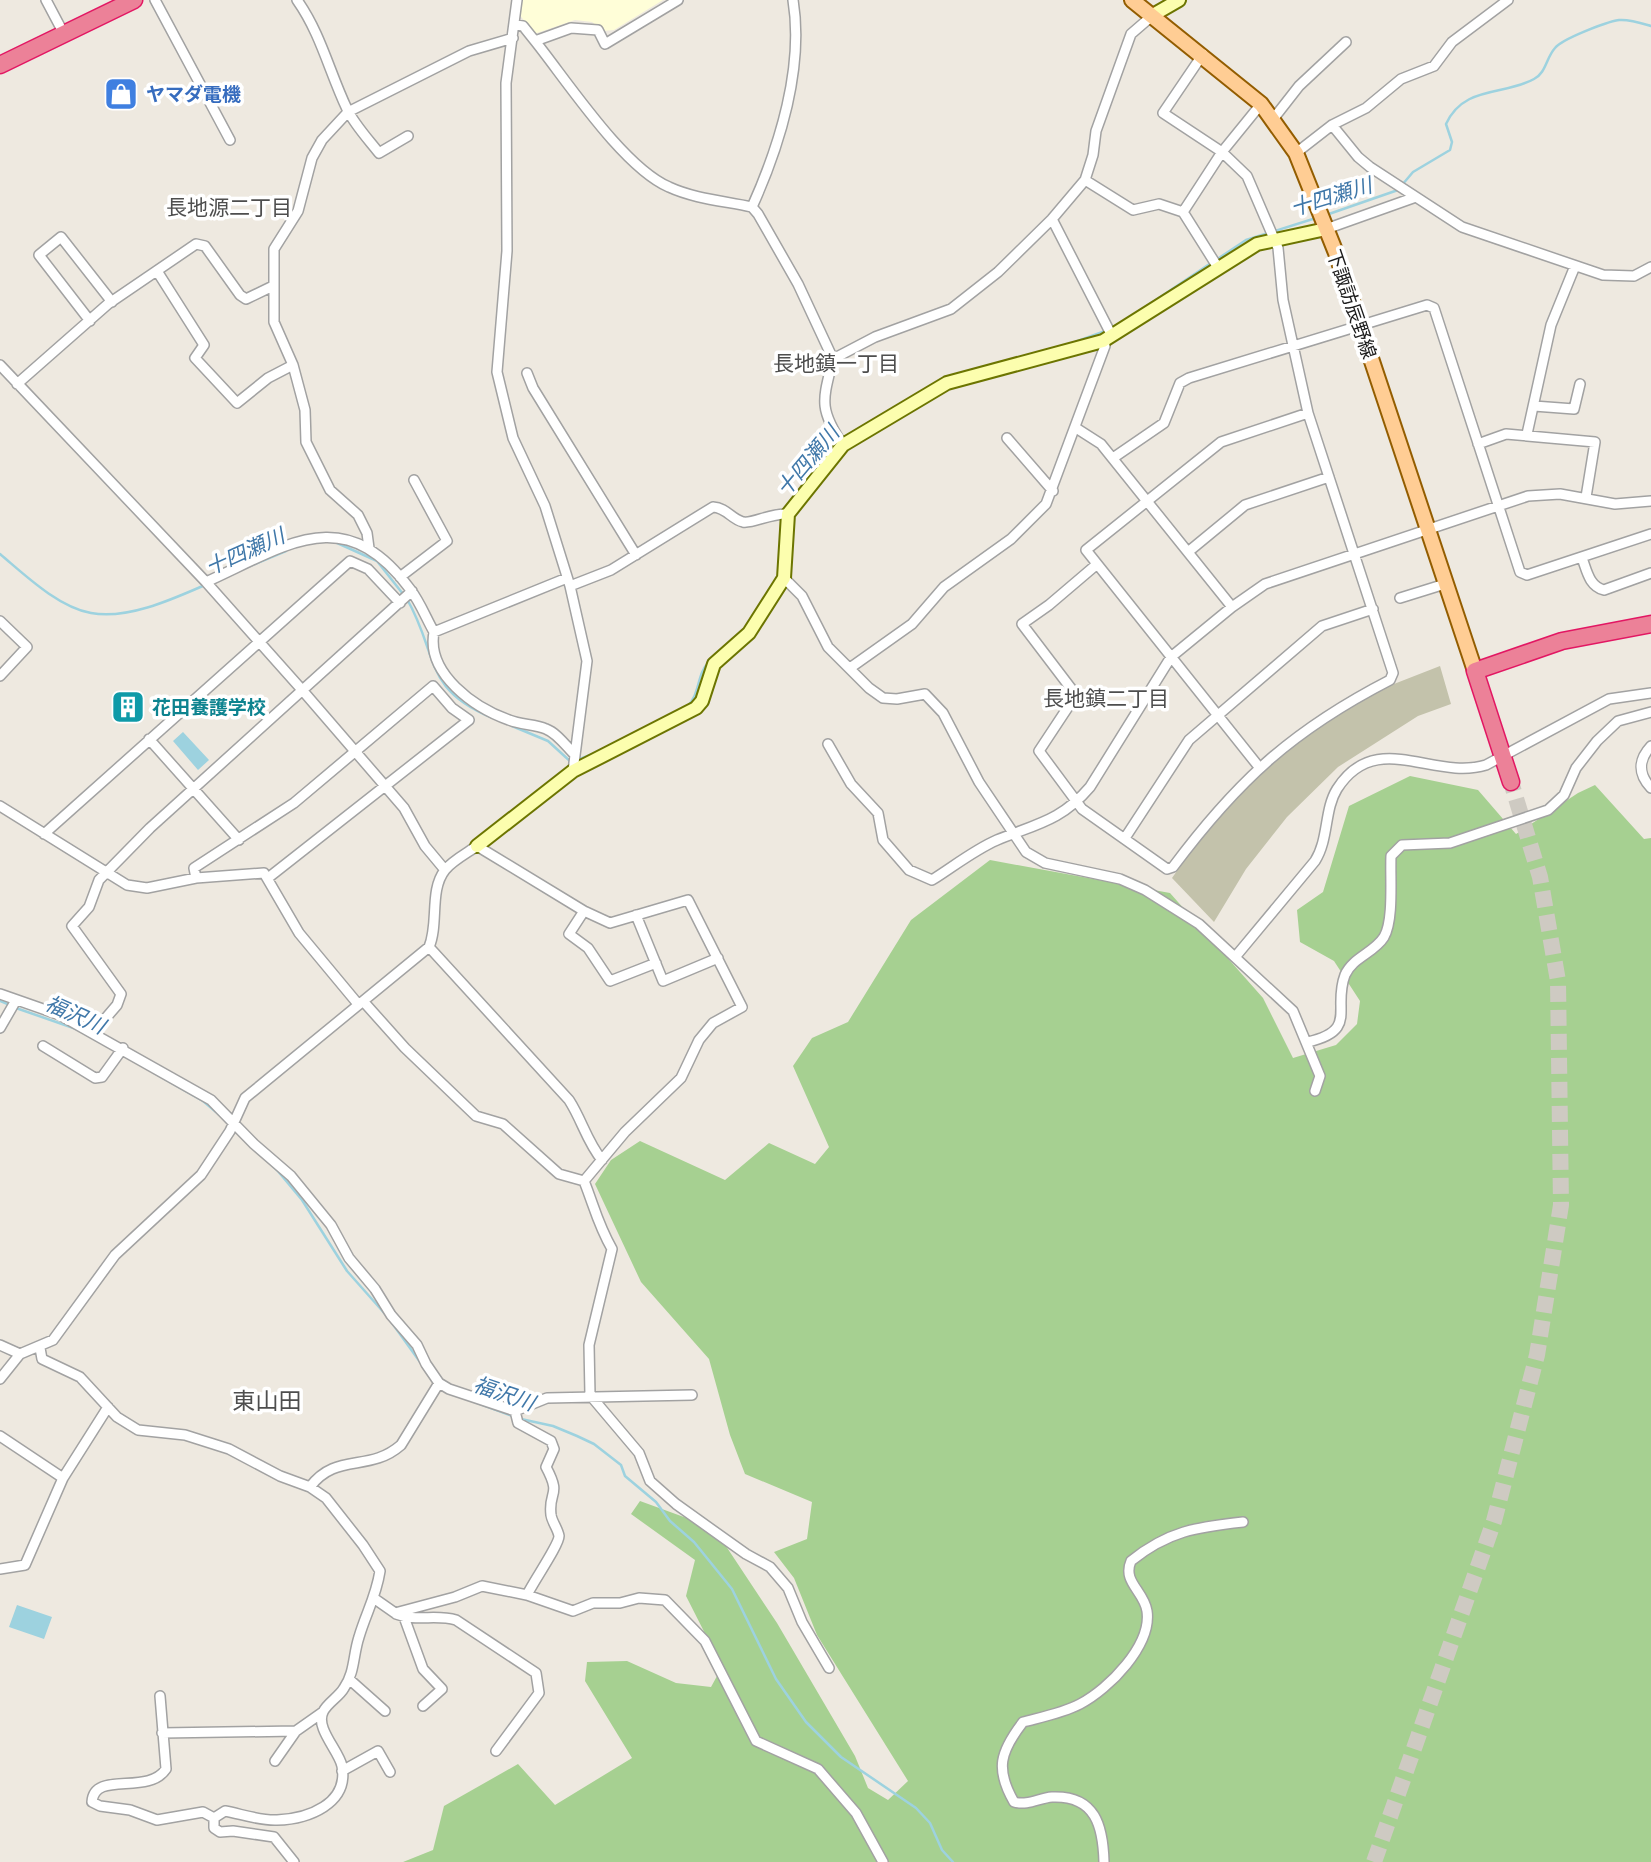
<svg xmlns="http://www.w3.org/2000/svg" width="1651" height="1862" font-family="'Alegreya Sans','Noto Sans JP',sans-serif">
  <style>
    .education { fill: #fffed8 }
    .construction { fill: #c3c2ab }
    .forest { fill: #a6d091 }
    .water { fill: #9dd2df }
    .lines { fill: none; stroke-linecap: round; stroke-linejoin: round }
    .stream { stroke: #9dd2df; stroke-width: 2.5 }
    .highway-tunnel { stroke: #cecac2; stroke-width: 16; stroke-dasharray: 16 8; stroke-linecap: butt }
    .street-casing { stroke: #a2a2a2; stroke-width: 12 }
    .secondary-casing { stroke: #6c7500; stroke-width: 16 }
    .primary-casing { stroke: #935d00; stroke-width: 18 }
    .highway-casing { stroke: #e21763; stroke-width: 19 }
    .street { stroke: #fff; stroke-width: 9 }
    .secondary { stroke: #fcfeae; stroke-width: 12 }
    .primary { stroke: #ffcd94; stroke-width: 14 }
    .highway { stroke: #ec8198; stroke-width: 16 }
    .labels { text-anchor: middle; stroke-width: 7; stroke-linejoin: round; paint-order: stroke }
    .shop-label { font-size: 19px; font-weight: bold; fill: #366cbe; stroke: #fff; text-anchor: start }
    .street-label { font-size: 19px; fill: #1b1b1b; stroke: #fff }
    .culture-label { font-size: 19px; font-weight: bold; fill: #0d838f; stroke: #fff; text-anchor: start }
    .water-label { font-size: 21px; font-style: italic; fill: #4078a9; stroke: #fff }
    .neighbourhood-label { font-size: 21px; fill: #4e4e4e; stroke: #fff }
    .quarter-label { font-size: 23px; fill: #4e4e4e; stroke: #fff }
  </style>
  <rect width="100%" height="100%" fill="#eee9e0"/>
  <path class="education" d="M 521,0 L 663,0 L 614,30 L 603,31 L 592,22 L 575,20 L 534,34 L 519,14 Z"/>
  <path class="construction" d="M 1440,666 L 1451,704 L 1418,716 L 1338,767 L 1287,817 L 1246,869 L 1214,922 L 1172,878 L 1214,818 L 1298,738 L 1376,691 Z"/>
  <path class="forest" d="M 1410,776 L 1478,790 L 1516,834 L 1578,793 L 1595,785 L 1644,839 L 1651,838 L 1651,1862 L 403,1862 L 433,1850 L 444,1806 L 518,1764 L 555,1805 L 632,1758 L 585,1681 L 587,1662 L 627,1661 L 676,1683 L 711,1687 L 722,1667 L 686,1596 L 695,1560 L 631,1514 L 640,1501 L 714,1528 L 777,1623 L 855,1756 L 868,1788 L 888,1800 L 908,1781 L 817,1635 L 794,1578 L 774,1552 L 807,1539 L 812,1502 L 745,1474 L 730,1435 L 709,1359 L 641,1282 L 595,1184 L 611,1160 L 640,1141 L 725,1180 L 769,1143 L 815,1164 L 829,1147 L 793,1066 L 812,1038 L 848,1022 L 911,920 L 990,860 L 1170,893 L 1263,998 L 1293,1058 L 1336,1045 L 1357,1024 L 1360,1001 L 1334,961 L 1300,942 L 1297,910 L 1323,892 L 1349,806 Z"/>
  <path class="water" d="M 183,732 L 209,760 L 198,770 L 173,741 Z
    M 17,1605 L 52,1617 L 44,1639 L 9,1627 Z"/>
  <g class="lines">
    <path class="stream" d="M 1402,185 L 1413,172 L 1450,150 L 1452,142 L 1446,124 C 1464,85 1504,96 1534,79 C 1546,73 1546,58 1555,48 C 1562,39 1606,22 1619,20 C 1629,19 1641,23 1651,26
      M 1326,215 L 1398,190
      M 1216,260 L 1246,240 L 1316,218
      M 1132,316 L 1211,263
      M 1075,342 L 1108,330
      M 868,423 L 926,389
      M 786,507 L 801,488
      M 335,542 L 377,561 L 403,594
      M 0,554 C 25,575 58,607 91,613 C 127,620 173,599 205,585
      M 250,566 L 286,551
      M 407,599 C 439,655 422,689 493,718
      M 687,707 C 701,693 696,675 709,662
      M 512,726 L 548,741 L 571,762
      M 577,760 L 593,754
      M 0,1001 L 10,1005
      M 16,1008 L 79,1030
      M 154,1073 L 203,1101 L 222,1117
      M 249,1144 L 277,1170 L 302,1200 L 347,1271 L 386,1315
      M 392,1323 L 433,1380
      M 472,1401 L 515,1417
      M 521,1419 L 553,1426 L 577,1436 L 594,1444 L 621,1465 L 625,1476 L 656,1502 L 670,1521 L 694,1542 L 732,1589 L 776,1679 L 806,1722 L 841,1757 L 916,1808 L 930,1823 L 942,1850 L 953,1862"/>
    <path class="highway-tunnel" d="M 1374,1862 L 1494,1521 L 1537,1355 L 1561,1205 L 1558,981 L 1540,877 L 1511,782"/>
    <defs>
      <path id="street" d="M 46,0 L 64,34
        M 155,0 L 230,140
        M 297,0 C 321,34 329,71 347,109 C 354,124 368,139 379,153 L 408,136
        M 517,0 L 506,83 L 507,251 L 497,372 L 513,438 L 545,506 L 570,586 L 587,661 L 573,771
        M 516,25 L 523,26 L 535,41 L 571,28 L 598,30 L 605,44 L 678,0
        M 535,41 C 567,81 623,167 669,187 C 695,199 725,201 752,207 L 758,214 L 798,284 L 833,359 C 823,400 818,408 843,445
        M 1274,118 L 1299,86 L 1346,42
        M 1332,125 L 1358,157 L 1370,167 L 1462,227 L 1603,275 L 1634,276 L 1651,267
        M 1296,153 L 1332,125 L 1366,108 L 1401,79 L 1434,66 L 1452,42 L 1508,0
        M 1085,180 L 1133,210 L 1159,204 L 1183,212 L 1217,266
        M 752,207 C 780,145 804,67 793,0
        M 1183,212 L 1222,152 L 1261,104
        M 1052,219 L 1112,336
        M 1326,229 L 1413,198
        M 157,271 L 204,345 L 195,358 L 237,403 L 268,378 L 293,365
        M 90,321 L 39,255 L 61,237 L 112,302
        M 833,359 L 875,337 L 951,309 L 998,272 L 1052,219 L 1085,180 L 1093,155 L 1096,131 L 1131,34 L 1153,15
        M 0,365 L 206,582 L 303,691 L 404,808 L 425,846 L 445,870
        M 527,373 L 533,388 L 636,555
        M 17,384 L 108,304 L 196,244 L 205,246 L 240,295 L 246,299 L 273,286
        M 1534,406 L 1574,409 L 1580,384
        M 1076,428 L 1101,444 L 1232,607
        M 1527,434 L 1551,325 L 1575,266
        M 1007,438 L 1053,491
        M 1478,444 L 1506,434 L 1595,442 L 1586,497
        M 1113,458 L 1164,423 L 1180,383 L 1189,378 L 1427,305 L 1434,308 L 1520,572 L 1527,575 L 1651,534
        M 369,548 L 367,533 L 358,515 L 330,490 L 306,442 L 305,410 L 293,365 L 274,322 L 274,249 L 298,211 L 312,158 L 322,140 L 348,112 L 469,51 L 513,38
        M 1188,552 L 1245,505 L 1329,477
        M 1582,558 C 1587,571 1589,586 1604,590 L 1651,573
        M 1096,565 L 1049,605 L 1022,624 L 1076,695 L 1039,751 L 1082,809 L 1167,869 L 1173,867 C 1238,780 1293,730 1390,680 L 1393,673 L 1308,413 L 1283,300 L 1278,248 L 1247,176 L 1222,152 L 1163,113 L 1203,54
        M 400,577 L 447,541 L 414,480
        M 784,578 L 802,596 L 828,647 L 869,688 L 883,698 L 897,699 L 925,694 L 943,713 L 979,782 L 1026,852 L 1045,863 L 1120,879 L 1145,890 L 1199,924 L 1293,1011 L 1320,1076 L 1315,1091
        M 206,582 C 286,546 344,500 410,589 C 420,602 426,618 434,632 L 567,578
        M 570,586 L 611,570 L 713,507 C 727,508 731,519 743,522 C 753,524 770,513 788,514
        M 1400,598 L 1445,584
        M 0,621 L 27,647 L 0,676
        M 434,632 C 426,674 475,708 509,720 C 521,725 535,724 546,729 C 557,733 566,746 574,754
        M 850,668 L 912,624 L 944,587 L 1011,539 L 1046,504 L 1105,346 L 1103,341
        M 149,739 L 239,840
        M 828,744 L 851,784 L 878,813 L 883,840 L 909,870 L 932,880 C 953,867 974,850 997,840 C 1036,824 1061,821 1090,787 L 1171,657 L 1232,607 L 1265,584 L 1528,496 L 1560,494 L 1615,504 L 1651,501
        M 1651,746 C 1638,760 1638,774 1651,788
        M 1259,767 L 1086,550 L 1221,442 L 1308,413
        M 0,806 L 127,885 L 147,888 L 196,878 L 264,873 L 299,933 L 358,1004
        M 44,834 L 350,561 L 368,569 L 400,603
        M 1125,838 L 1189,740 L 1322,626 L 1373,609
        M 196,878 L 194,868 L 294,803 L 433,686 L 452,708 L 469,720 L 268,878
        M 584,911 L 569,934 L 588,948 L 610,981 L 656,963
        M 636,915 L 663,981 L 718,958
        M 429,947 L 569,1100 C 582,1120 587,1142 602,1160
        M 1236,956 L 1315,861 C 1329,839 1324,810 1337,789 C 1376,728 1433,781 1486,765 L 1609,699 L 1651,693
        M 0,994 L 60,1015 L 211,1100 L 254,1144 L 291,1176 L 331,1225 L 349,1258 L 375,1289 L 391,1315 L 417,1345 L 426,1364 L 439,1383 L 449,1389 L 515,1411 L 547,1398 L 692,1395
        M 363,1001 L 405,1048 L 476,1116 L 503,1124 L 559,1174 L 584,1181
        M 0,1028 L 15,1002
        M 93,1033 L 117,1005 L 121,994 L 72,926 L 89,907 L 99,880 L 150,828 L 412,591
        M 1308,1042 C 1359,1030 1332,1009 1345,975 C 1353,957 1374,953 1384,937 C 1394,920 1390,877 1391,856 L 1402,845 L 1450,843 L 1548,810 L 1564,795 L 1576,768 L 1597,741 L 1618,721 L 1651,712
        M 43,1046 L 95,1078 L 102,1077 L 123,1048
        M 584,1181 C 594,1206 598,1225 612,1249 L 589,1345 L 590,1395 L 639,1453 L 650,1481 L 676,1504 L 746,1554 L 770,1567 L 788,1588 L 802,1622 L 829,1668
        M 0,1345 L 20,1354
        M 40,1348 L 42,1359 L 80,1377 L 117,1417 L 138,1430 L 185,1435 L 229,1449 L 280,1476 L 310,1487 L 326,1498 L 363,1545 L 380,1571 C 376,1597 366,1613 359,1637 C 353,1655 355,1672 344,1688 C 339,1697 327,1703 323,1712 C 315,1728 339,1751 342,1766 C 349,1804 308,1819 277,1820 C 261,1821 241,1814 225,1811 L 214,1818
        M 0,1379 L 20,1354 L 53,1340 L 115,1255 L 201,1175 L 230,1131 L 245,1098 L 429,947 C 439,924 429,890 445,870 C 452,861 467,853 477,846 L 584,911 L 610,923 L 688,900 L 742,1007 L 713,1023 L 699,1040 L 681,1078 L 625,1132 L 584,1181
        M 515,1411 L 518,1423 L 551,1441 L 554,1449 L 546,1467 C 562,1497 548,1490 551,1515 C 552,1522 558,1529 559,1536 C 559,1545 533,1582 527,1595
        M 0,1436 L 63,1478
        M 310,1487 C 336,1452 369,1473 401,1445 L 439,1383
        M 0,1569 L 25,1565 L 63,1478 L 108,1407
        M 375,1599 L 395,1613 L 455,1597 L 482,1586 L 527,1595 L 573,1611 L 593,1603 L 620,1603 L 639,1598 L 665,1600 L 705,1641 L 756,1741 L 818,1769 L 856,1813 L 883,1862
        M 396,1614 C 416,1622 436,1614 456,1620 L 536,1673 L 539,1693 L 496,1751
        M 404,1617 L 423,1669 L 442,1689 L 423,1706
        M 349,1679 L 385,1711
        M 160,1696 L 166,1769 C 148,1796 94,1770 92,1802 L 100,1806 L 130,1810 L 157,1820 L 203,1812 L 214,1818
        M 162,1733 L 296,1731 L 323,1712
        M 275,1761 L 296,1731
        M 342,1771 L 378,1751 L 390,1772
        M 214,1818 L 214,1828 L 220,1832 L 233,1831 L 274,1837 L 294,1862
        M 1104,1862 C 1103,1827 1096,1795 1052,1797 C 1039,1798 1028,1806 1014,1802 C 995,1769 1000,1752 1023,1722 C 1042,1717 1063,1713 1080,1704 C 1109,1689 1152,1645 1147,1611 C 1144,1591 1122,1582 1131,1561 C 1168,1531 1197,1527 1243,1522"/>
      <path id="secondary" d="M 1153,15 L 1179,0
        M 477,846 L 573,771 L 696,708 L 702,701 L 714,664 L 749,633 L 784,578 L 788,514 L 843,445 L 947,383 L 1103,341 L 1257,244 L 1326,229"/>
      <path id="primary" d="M 1132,0 L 1261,104 L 1296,153 L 1336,253 L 1475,671"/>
      <path id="highway" d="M 0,65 L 134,0
        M 1511,782 L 1475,671 L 1562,641 L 1651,624"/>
    </defs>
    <use href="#street" class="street-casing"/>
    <use href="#secondary" class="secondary-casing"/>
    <use href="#primary" class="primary-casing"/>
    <use href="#highway" class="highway-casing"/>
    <use href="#street" class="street"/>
    <use href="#secondary" class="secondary"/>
    <use href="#primary" class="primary"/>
    <use href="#highway" class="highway"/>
  </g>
  <defs>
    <symbol id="shop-square" viewBox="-11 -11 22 22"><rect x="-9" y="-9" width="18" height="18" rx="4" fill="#3f7fe0" stroke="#fff"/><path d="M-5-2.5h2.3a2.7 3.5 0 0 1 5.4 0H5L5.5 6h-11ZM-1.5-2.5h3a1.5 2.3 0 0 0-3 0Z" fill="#fff"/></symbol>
    <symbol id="building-square" viewBox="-11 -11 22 22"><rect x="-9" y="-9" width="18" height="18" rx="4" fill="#0f9aa8" stroke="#fff"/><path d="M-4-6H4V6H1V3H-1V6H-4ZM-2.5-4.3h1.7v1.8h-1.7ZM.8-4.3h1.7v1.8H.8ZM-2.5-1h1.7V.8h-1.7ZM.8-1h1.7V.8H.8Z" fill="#fff"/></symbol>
  </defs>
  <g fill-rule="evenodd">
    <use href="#shop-square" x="102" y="75" width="38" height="38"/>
    <use href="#building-square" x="109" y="688" width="38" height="38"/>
  </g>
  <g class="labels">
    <g class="shop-label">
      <text x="146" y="101">ヤマダ電機</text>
    </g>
    <g class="street-label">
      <text transform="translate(1352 304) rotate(71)" y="7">下諏訪辰野線</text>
    </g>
    <g class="culture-label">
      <text x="152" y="714">花田養護学校</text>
    </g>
    <g class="water-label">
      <text transform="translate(1331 197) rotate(-17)" y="7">十四瀬川</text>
      <text transform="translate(808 461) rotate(-50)" y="7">十四瀬川</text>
      <text transform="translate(245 552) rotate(-24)" y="7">十四瀬川</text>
      <text transform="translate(75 1015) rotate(24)" y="7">福沢川</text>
      <text transform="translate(504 1394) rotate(19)" y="7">福沢川</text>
    </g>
    <g class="neighbourhood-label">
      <text x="229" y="215">長地源二丁目</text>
      <text x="836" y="371">長地鎮一丁目</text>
      <text x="1106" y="706">長地鎮二丁目</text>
    </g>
    <g class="quarter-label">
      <text x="267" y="1409">東山田</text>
    </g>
  </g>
</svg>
